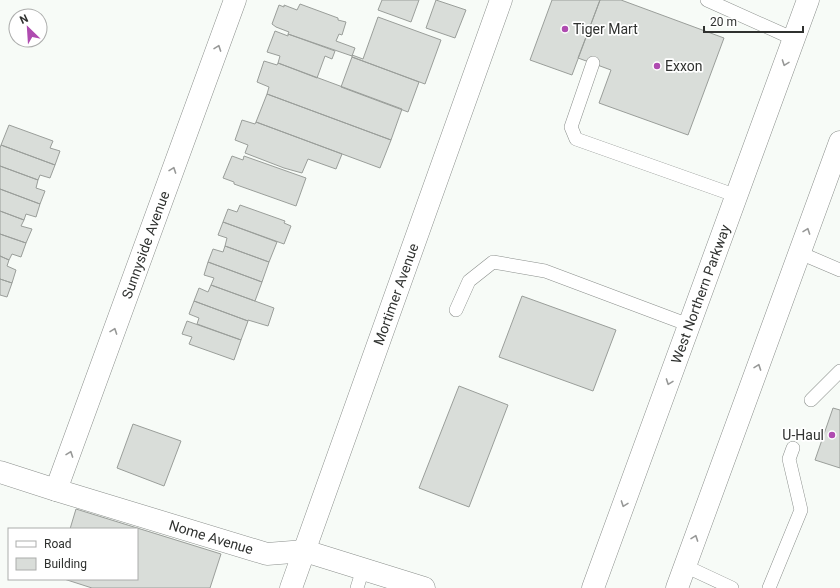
<svg xmlns="http://www.w3.org/2000/svg" width="840" height="588" font-family="Roboto,sans-serif">
  <style>
    .building { fill: #d9ddd9; stroke: #9a9e9a }
    .lines { fill: none; stroke-linecap: round; stroke-linejoin: round }
    .lane-casing { stroke: #8b8f8c; stroke-width: 14 }
    .street-casing { stroke: #8b8f8c; stroke-width: 23 }
    .primary-casing { stroke: #8b8f8c; stroke-width: 23 }
    .lane { stroke: #fff; stroke-width: 13 }
    .street { stroke: #fff; stroke-width: 22 }
    .primary { stroke: #fff; stroke-width: 22 }
    .oneway { stroke: #979897 }
    .poi-dot { fill: #af4bb0; stroke: #fff; stroke-width: 1.5 }
    .labels { text-anchor: middle; stroke-width: 3.5; stroke-linejoin: round; paint-order: stroke }
    .poi-label { font-size: 14px; fill: #2f312f; stroke: #fff; text-anchor: start }
    .street-label { font-size: 14px; fill: #2f312f; stroke: #fff }
  </style>
  <rect width="100%" height="100%" fill="#f7fbf7"/>
  <path class="building" d="M 382,0 L 419,0 L 411,22 L 378,10 Z
    M 436,0 L 466,10 L 455,38 L 426,28 Z
    M 552,0 L 600,0 L 572,75 L 530,60 Z
    M 600,0 L 621,0 L 724,38 L 688,135 L 599,103 L 611,70 L 578,58 Z
    M 300,4 L 338,18 L 338,20 L 346,22 L 342,35 L 339,34 L 336,41 L 355,48 L 352,56 L 288,34 L 289,32 L 276,27 L 272,24 L 279,5 L 284,7 L 284,5 L 297,10 Z
    M 378,17 L 441,40 L 425,84 L 352,57 L 352,55 L 363,59 Z
    M 275,31 L 288,36 L 288,34 L 335,51 L 332,59 L 325,56 L 317,78 L 278,63 L 280,56 L 267,52 Z
    M 352,57 L 419,82 L 408,112 L 341,87 Z
    M 264,61 L 277,65 L 278,63 L 402,109 L 391,140 L 267,94 L 269,87 L 257,82 Z
    M 267,94 L 391,140 L 380,168 L 256,122 Z
    M 242,120 L 255,124 L 256,122 L 342,154 L 336,169 L 308,159 L 302,173 L 284,168 L 245,153 L 248,145 L 235,140 Z
    M 9,125 L 53,141 L 50,148 L 60,151 L 55,165 L 1,145 Z
    M 1,145 L 55,165 L 50,178 L 40,175 L 38,180 L 0,166 L 0,148 Z
    M 232,156 L 243,160 L 244,156 L 306,178 L 296,206 L 234,184 L 234,182 L 223,178 Z
    M 0,166 L 38,180 L 36,188 L 45,191 L 40,204 L 0,189 Z
    M 0,189 L 40,204 L 36,217 L 26,214 L 24,220 L 0,211 Z
    M 240,205 L 285,221 L 284,223 L 291,226 L 284,244 L 223,222 L 228,209 L 237,212 Z
    M 0,211 L 24,220 L 21,226 L 32,229 L 26,243 L 0,234 Z
    M 223,222 L 277,242 L 269,262 L 225,246 L 227,238 L 218,235 Z
    M 0,234 L 26,243 L 21,257 L 12,254 L 9,260 L 0,256 Z
    M 225,246 L 269,262 L 262,282 L 208,262 L 213,249 L 223,252 Z
    M 0,256 L 9,260 L 7,266 L 16,270 L 12,283 L 0,279 Z
    M 208,262 L 262,282 L 255,301 L 211,285 L 214,278 L 204,275 Z
    M 0,279 L 12,283 L 7,297 L 0,295 Z
    M 211,285 L 274,308 L 268,326 L 248,320 L 248,321 L 194,301 L 199,288 L 208,292 Z
    M 522,296 L 616,330 L 593,391 L 499,357 Z
    M 194,301 L 248,321 L 241,340 L 197,324 L 199,318 L 189,314 Z
    M 187,321 L 241,340 L 234,360 L 189,344 L 192,337 L 182,334 Z
    M 459,386 L 508,405 L 469,507 L 419,488 Z
    M 833,408 L 840,410 L 840,468 L 815,460 Z
    M 133,424 L 181,441 L 164,486 L 117,468 Z
    M 76,509 L 221,554 L 210,588 L 92,588 L 64,579 L 137,579 L 137,529 L 70,529 Z"/>
  <g class="lines">
    <defs>
      <path id="lane" d="M 707,0 L 794,39
        M 593,63 L 571,127 L 576,139 L 737,196
        M 800,253 L 840,270
        M 456,310 L 469,281 L 493,262 L 545,271 L 689,325
        M 811,400 L 840,371
        M 685,566 L 732,588
        M 357,588 L 363,569
        M 769,588 L 801,510 L 789,459 L 793,448"/>
      <g id="street">
        <path id="s1" d="M 0,472 L 56,490 L 267,554 L 305,551 L 424,588"/>
        <path id="s2" d="M 56,490 L 235,0"/>
        <path id="s3" d="M 291,588 L 501,0"/>
      </g>
      <g id="primary">
        <path id="s4" d="M 593,588 L 808,0"/>
        <path d="M 677,588 L 840,142"/>
      </g>
    </defs>
    <use href="#lane" class="lane-casing"/>
    <use href="#street" class="street-casing"/>
    <use href="#primary" class="primary-casing"/>
    <use href="#lane" class="lane"/>
    <use href="#street" class="street"/>
    <use href="#primary" class="primary"/>
  </g>
  <defs><path id="oneway-chevron" d="M-2-3.5L2.5 0L-2 3.5" fill="none" stroke-width="1.6" stroke-linecap="round" stroke-linejoin="round"/></defs>
  <g class="oneway">
    <use href="#oneway-chevron" transform="translate(218 48) rotate(-70)"/>
    <use href="#oneway-chevron" transform="translate(785 63) rotate(110)"/>
    <use href="#oneway-chevron" transform="translate(173 170) rotate(-70)"/>
    <use href="#oneway-chevron" transform="translate(807 231) rotate(-70)"/>
    <use href="#oneway-chevron" transform="translate(114 331) rotate(-70)"/>
    <use href="#oneway-chevron" transform="translate(758 367) rotate(-70)"/>
    <use href="#oneway-chevron" transform="translate(669 382) rotate(110)"/>
    <use href="#oneway-chevron" transform="translate(70 454) rotate(-70)"/>
    <use href="#oneway-chevron" transform="translate(624 504) rotate(110)"/>
    <use href="#oneway-chevron" transform="translate(695 538) rotate(-70)"/>
  </g>
  <g class="poi-dot">
    <circle cx="565" cy="29" r="4"/>
    <circle cx="657" cy="66" r="4"/>
    <circle cx="832" cy="435" r="4"/>
  </g>
  <g class="labels">
    <g class="poi-label">
      <text x="573" y="34">Tiger Mart</text>
      <text x="665" y="71">Exxon</text>
      <text x="824" y="440" text-anchor="end">U-Haul</text>
    </g>
    <g class="street-label">
      <text dy="5" stroke="none"><textPath href="#s2" startOffset="261">Sunnyside Avenue</textPath></text>
      <text dy="5" stroke="none"><textPath href="#s3" startOffset="312">Mortimer Avenue</textPath></text>
      <text dy="5" stroke="none"><textPath href="#s4" startOffset="313">West Northern Parkway</textPath></text>
      <text dy="5" stroke="none"><textPath href="#s1" startOffset="221">Nome Avenue</textPath></text>
    </g>
  </g>
  <rect x="8" y="528" width="130" height="52" fill="#ffffff" stroke="#acadac"/>
  <rect x="16" y="541" width="20" height="6" fill="#ffffff" stroke="#acadac"/>
  <text x="44" y="548" font-size="12" fill="#2f312f">Road</text>
  <rect x="16" y="558" width="20" height="12" fill="#d9ddd9" stroke="#acadac"/>
  <text x="44" y="568" font-size="12" fill="#2f312f">Building</text>
  <g transform="translate(28 28) rotate(335)"><circle r="19" fill="#ffffff" stroke="#acadac"/>
  <path d="M0-3L7 15L0 10L-7 15Z" fill="#af4bb0"/>
  <text y="-6" font-size="11" font-weight="bold" text-anchor="middle" fill="#2f312f">N</text>
  </g>
  <path d="M704 26v6h99v-6" fill="none" stroke="#2f312f" stroke-width="2"/>
  <text x="710" y="26" font-size="12" fill="#2f312f" stroke="#ffffff" stroke-width="3" paint-order="stroke">20 m</text>
</svg>
